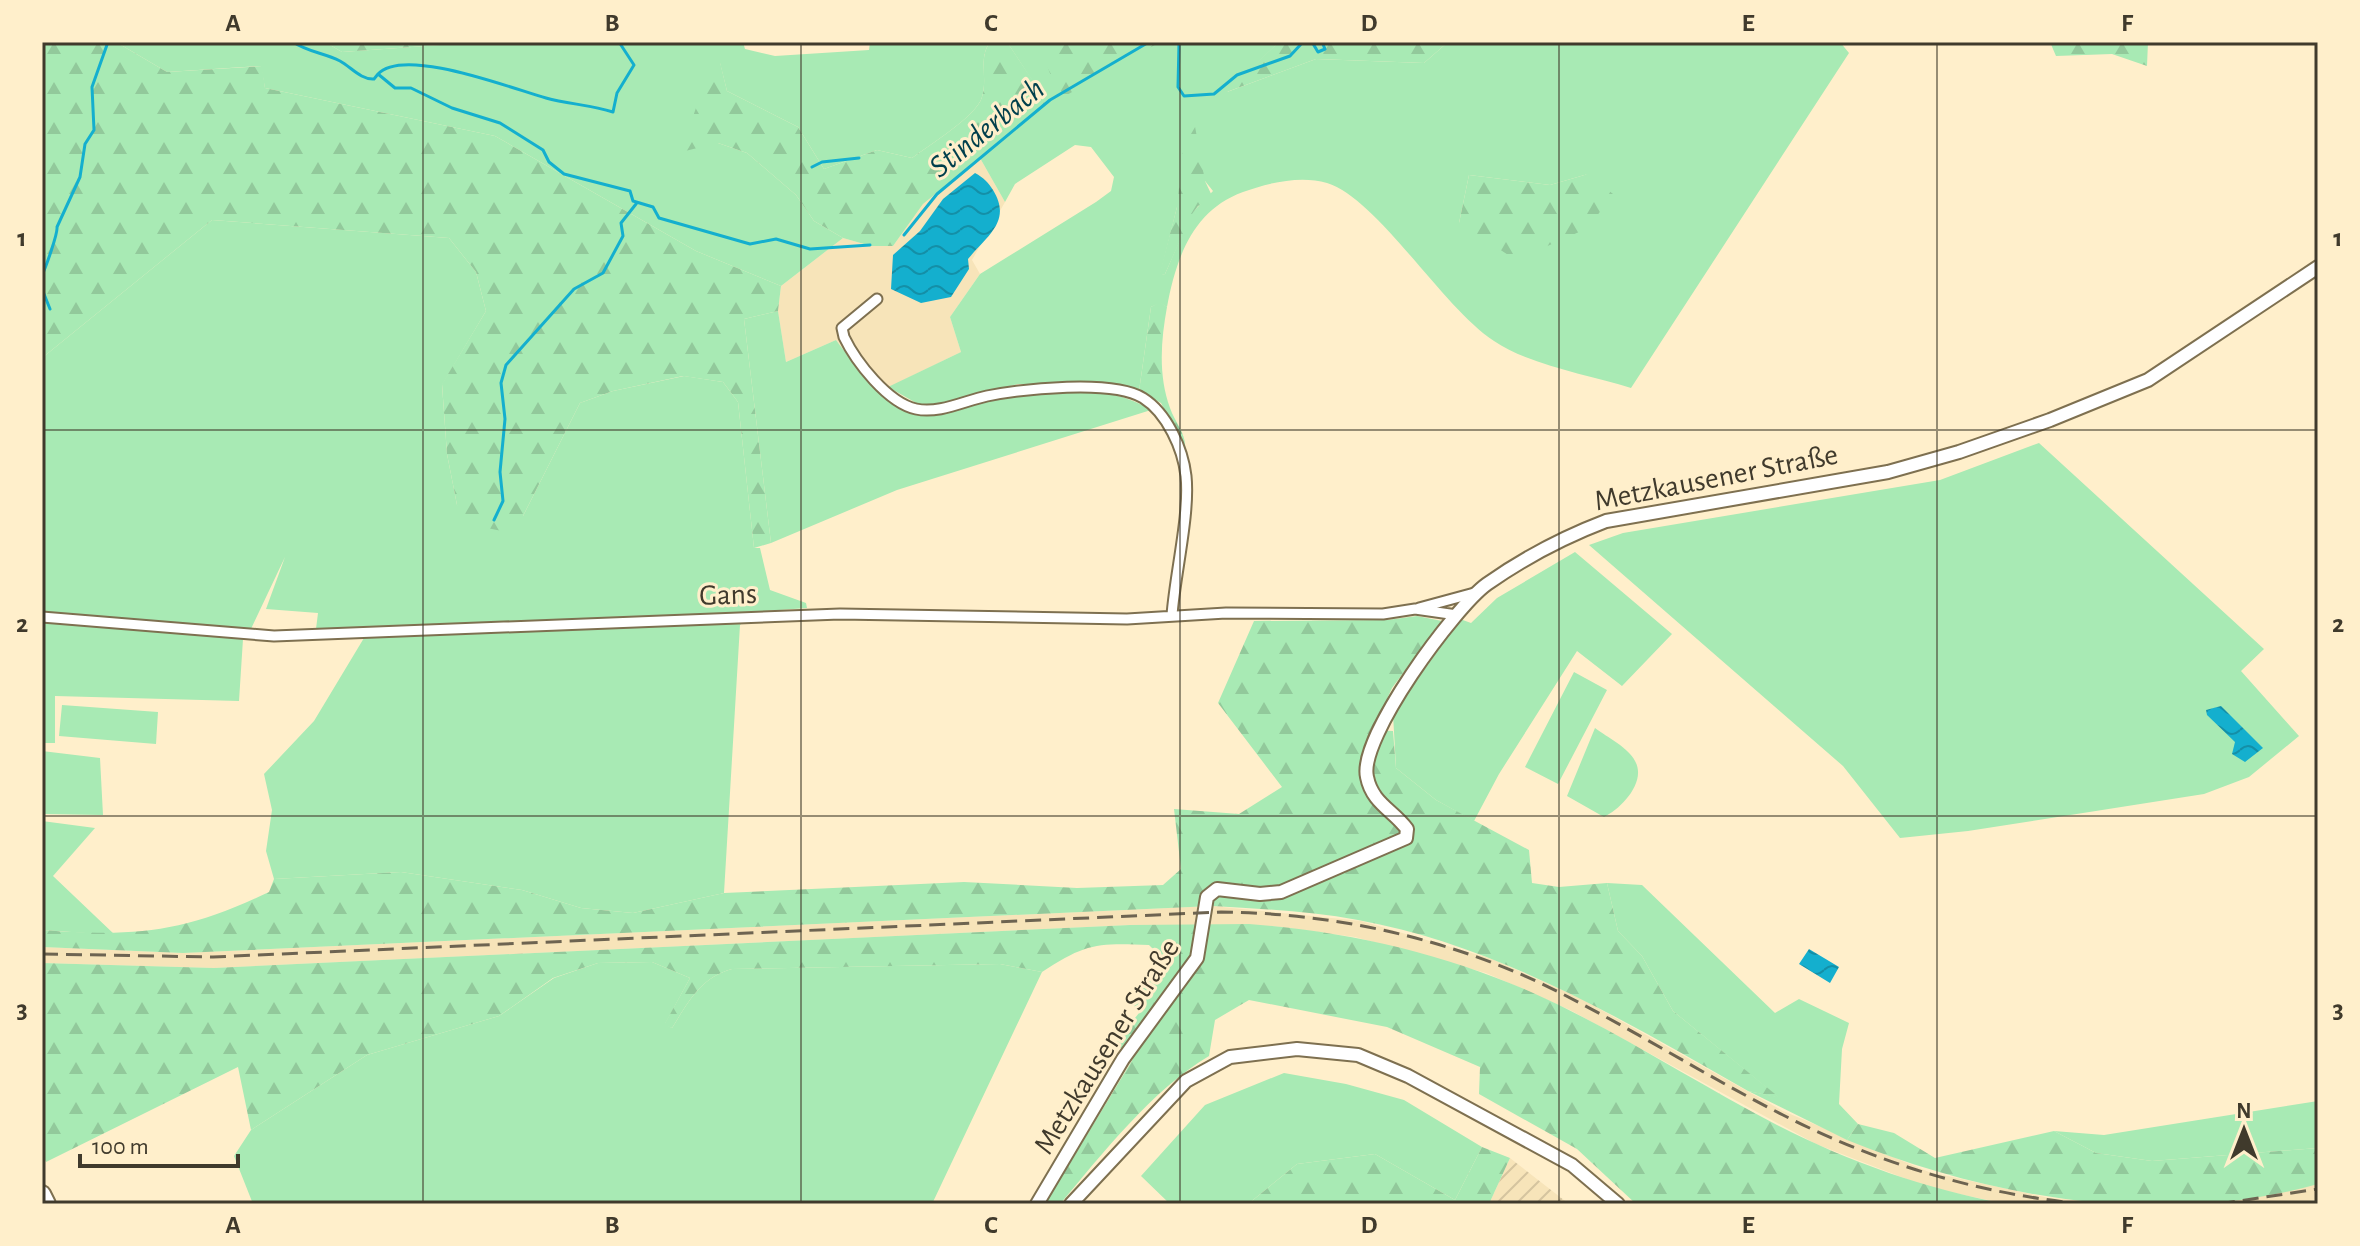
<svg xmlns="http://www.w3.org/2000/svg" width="2360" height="1246" font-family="'Alegreya Sans',sans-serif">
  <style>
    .built { fill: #f7e4b9 }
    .industrial { fill: url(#industrial-furrows) }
    .grass { fill: #a8eab4; fill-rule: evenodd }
    .forest { fill: url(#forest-firs) }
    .water { fill: url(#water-waves) }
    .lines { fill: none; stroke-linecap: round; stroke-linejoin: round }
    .stream { stroke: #14afce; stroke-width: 3 }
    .street-casing { stroke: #7e7050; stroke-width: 13 }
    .secondary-casing { stroke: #7e7050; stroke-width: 16 }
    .highway-casing { stroke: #7e7050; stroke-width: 20 }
    .street { stroke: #fff; stroke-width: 9 }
    .secondary { stroke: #fff; stroke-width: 12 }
    .highway { stroke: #fff; stroke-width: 16 }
    .rail { stroke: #6d6451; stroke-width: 3; stroke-dasharray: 16 8; stroke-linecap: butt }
    .grid { fill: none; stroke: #403a2c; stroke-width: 2; stroke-opacity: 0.55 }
    .labels { text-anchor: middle; stroke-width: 6; stroke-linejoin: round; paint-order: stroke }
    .street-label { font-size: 30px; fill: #403a2c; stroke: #ffefcb }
    .water-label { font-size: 32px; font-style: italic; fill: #003f4c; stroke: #ffefcb }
    .neatline { fill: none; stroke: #403a2c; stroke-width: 3 }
    .grid-label { font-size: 26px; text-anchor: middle; font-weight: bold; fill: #403a2c }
  </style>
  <defs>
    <pattern id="industrial-furrows" width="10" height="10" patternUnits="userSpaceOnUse" patternTransform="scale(2)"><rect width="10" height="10" fill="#f7e4b9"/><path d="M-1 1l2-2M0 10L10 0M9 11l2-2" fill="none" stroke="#d5c49f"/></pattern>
    <pattern id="forest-firs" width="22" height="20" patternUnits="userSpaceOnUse" patternTransform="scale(2)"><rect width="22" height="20" fill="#a8eab4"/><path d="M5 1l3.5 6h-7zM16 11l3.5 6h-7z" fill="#92c99b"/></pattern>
    <pattern id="water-waves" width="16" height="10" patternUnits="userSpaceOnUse" patternTransform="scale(2)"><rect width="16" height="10" fill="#14afce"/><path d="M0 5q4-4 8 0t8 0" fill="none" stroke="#148fa7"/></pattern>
  </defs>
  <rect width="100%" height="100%" fill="#ffefcb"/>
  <path class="built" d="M 980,158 L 1005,202 L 972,260 L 980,274 L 950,317 L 961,352 L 877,393 L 836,340 L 786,362 L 778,311 L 781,286 L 843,238 L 871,246 L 893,246 L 923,204 Z
    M 1212,906 L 1361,921 L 1492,959 L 1578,997 L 1783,1111 L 1929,1172 L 2049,1198 L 2101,1202 L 2217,1201 L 2318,1184 L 2318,1199 L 2295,1204 L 2006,1204 L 1927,1187 L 1816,1144 L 1570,1010 L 1486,973 L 1355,937 L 1273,926 L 1130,925 L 214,968 L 42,963 L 42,947 L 183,953 Z"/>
  <path class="industrial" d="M 1510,1158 L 1569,1204 L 1489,1204 Z"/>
  <path class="grass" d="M 116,42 L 325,42 L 342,52 L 482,42 L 743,42 L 745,49 L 775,56 L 869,50 L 870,42 L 990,42 C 978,58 988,78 982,97 C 977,116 929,145 912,158 L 877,150 L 824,169 L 798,127 L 727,91 L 720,63 L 718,143 L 747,153 L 796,195 L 814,221 L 843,238 L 781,286 L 696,251 L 495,136 L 265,88 L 261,66 L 167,72 Z
    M 1007,42 L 1279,42 L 1227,92 L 1316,59 L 1424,63 L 1448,42 L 1840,42 L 1849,53 L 1631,388 C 1589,375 1529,365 1494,341 C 1442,307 1378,199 1327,183 C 1300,175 1268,183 1243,192 C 1193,210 1176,258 1167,307 L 1160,303 L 1151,307 L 1139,391 L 1090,384 L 1018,384 L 933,406 L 918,404 L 888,387 L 961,352 L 950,317 L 980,274 L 1096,202 L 1111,191 L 1114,177 L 1091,147 L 1075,145 L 1015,184 L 1005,202 L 980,158 L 1047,103 ZM 1588,174 L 1459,223 L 1469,175 L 1550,185 ZM 1205,181 L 1213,191 L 1191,214 L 1165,274 L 1160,275 L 1177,207 Z
    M 212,220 L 449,238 L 476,272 L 486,311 L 442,385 L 447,454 L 457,505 L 523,516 L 580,403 L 613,391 L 684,376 L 723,382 L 738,402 L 754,548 L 760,548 L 770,590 L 806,603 L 807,608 L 753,612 L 740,625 L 724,893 L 633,913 L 581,908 L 522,890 L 401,872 L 274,879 L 266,851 L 272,810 L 264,774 L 314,721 L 370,628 L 316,629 L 318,613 L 266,609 L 285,557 L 250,631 L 42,614 L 42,358 Z
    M 778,311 L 786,362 L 836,340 C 856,366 873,395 904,410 C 922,419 945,409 964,406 C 1020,394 1099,377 1151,410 L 897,490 L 771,543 L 744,319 Z
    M 2039,443 L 2264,649 L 2241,671 L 2299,736 L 2249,777 L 2204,794 L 1968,831 L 1900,838 L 1843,766 L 1589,545 L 1623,533 L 1940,480 Z
    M 1575,552 L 1672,634 L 1622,686 L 1577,651 L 1499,774 L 1474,821 L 1436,800 L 1396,768 L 1393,714 L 1460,619 L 1471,623 L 1497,598 Z
    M 42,620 L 243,639 L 239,701 L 55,696 L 55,743 L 42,743 Z
    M 1574,672 L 1607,690 L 1558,784 L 1525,767 Z
    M 62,705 L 158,712 L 156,744 L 59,736 Z
    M 1595,728 C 1607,737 1629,748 1635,761 C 1647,782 1621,809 1604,817 L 1567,796 Z
    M 42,751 L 100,758 L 103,815 L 42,814 Z
    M 42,821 L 95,828 L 53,876 L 115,935 L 42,930 Z
    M 1607,883 L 1642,885 L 1775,1013 L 1799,999 L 1849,1023 L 1842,1049 L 1839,1104 L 1858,1124 L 1847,1140 L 1748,1091 L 1778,1097 L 1673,1011 L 1642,956 L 1618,931 Z
    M 652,962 L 690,978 L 665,1024 L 672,1028 C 689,1001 700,978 732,969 L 1000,964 L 1042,972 L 932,1204 L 253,1204 L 234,1156 L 251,1130 L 367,1055 L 499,1016 L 554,978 L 598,963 Z
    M 1284,1073 L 1346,1084 L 1404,1100 L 1482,1147 L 1455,1200 L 1375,1154 L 1297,1164 L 1248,1204 L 1170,1204 L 1141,1176 L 1205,1105 Z
    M 2318,1101 L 2318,1148 L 2152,1161 L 2096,1153 L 2054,1131 L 2104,1135 Z"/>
  <path class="forest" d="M 42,42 L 116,42 L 167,72 L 262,66 L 265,88 L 495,136 L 696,251 L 781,286 L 778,311 L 744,319 L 771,543 L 754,548 L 738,402 L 723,382 L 683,376 L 613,391 L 580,403 L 523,516 L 502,531 L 477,526 L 457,505 L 447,454 L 442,384 L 486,311 L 476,272 L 449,238 L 212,220 L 42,358 Z
    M 325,42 L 482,42 L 342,52 Z
    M 990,42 L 1007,42 L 1048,103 L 923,204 L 893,246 L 871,246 L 843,238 L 814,221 L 796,195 L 747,153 L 718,143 L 681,152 L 699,99 L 720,62 L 727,91 L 798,127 L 824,169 L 877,150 L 912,158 C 929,145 977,116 982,97 C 988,78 978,58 990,42 Z
    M 1050,42 L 1160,42 L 1065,96 C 1052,80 1040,62 1050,42 Z
    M 1279,42 L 1448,42 L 1424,63 L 1316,59 L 1224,93 Z
    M 2050,42 L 2148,42 L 2147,66 L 2112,54 L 2056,56 Z
    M 1194,121 L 1205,181 L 1213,198 L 1198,206 L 1192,214 L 1165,274 L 1159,276 L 1177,207 L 1184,141 Z
    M 1588,174 L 1613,194 L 1588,228 L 1516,260 L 1459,223 L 1469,175 L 1550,185 Z
    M 1160,302 L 1167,307 C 1161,340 1158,375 1170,408 C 1175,423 1187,434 1185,450 L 1161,403 L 1139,391 L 1151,307 Z
    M 1417,616 L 1442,621 L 1392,688 L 1373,730 L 1393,731 L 1396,768 L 1436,800 L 1529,850 L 1532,883 L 1559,887 L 1607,883 L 1618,931 L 1642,956 L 1673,1011 L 1780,1098 L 1748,1091 C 1625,1021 1500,946 1358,920 C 1310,911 1261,909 1212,906 L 183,953 L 42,947 L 42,930 C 136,937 183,933 269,892 L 274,879 L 401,872 L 522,890 L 581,908 L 633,913 L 724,893 L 964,882 L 1077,888 L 1163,885 L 1181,869 L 1174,809 L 1239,814 L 1282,787 L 1218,703 L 1254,621 L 1387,620 Z
    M 1249,924 C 1346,931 1442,953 1531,992 C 1616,1030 1694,1082 1777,1125 C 1849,1162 1926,1189 2006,1204 L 1636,1204 L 1577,1149 L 1479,1094 L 1480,1067 L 1387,1027 L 1249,1000 L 1215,1020 L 1209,1056 C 1151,1091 1104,1152 1060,1204 L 1045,1204 L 1133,1059 L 1115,1043 L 1139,1013 L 1131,1001 L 1167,963 L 1149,945 C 1098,943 1086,943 1042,972 L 1000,964 L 732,969 C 700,978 689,1001 672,1028 L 664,1025 L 690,978 L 652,962 L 598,963 L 553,978 L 499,1016 L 367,1055 L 251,1130 L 238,1067 L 46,1162 L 42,1154 L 42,963 L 214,968 L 1130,925 Z
    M 1858,1124 L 1894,1133 L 1935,1158 L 2054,1131 L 2096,1153 L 2152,1161 L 2318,1148 L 2318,1184 C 2163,1228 1993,1199 1847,1140 Z
    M 1482,1147 L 1510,1158 L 1489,1204 L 1248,1204 L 1297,1164 L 1375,1154 L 1455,1200 Z"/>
  <path class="water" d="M 975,173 C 984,178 988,182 993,190 C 1012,221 988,235 968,259 L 969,269 L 951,297 L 921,303 L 891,289 L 893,255 L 920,231 L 943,199 Z
    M 2221,706 L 2263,748 L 2245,762 L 2232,754 L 2235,742 L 2207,715 L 2206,710 Z
    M 1809,949 L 1839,967 L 1830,983 L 1799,964 Z"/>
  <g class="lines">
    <path class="stream" d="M 293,42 C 308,52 324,53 340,61 C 351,67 361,80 374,79 L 378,74 L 395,88 L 411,88 L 452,108 L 500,123 L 543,150 L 549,162 L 564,174 L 630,191 L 633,201 L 653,207 L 659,218 L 750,244 L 776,239 L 810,249 L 870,245
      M 1162,42 L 1179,43 L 1178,87 L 1184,96 L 1214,94 L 1237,75 L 1290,56 L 1303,42
      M 1312,42 L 1318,52 L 1325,49 L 1322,42
      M 378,74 C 404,46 513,89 546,98 C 568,104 591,105 613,112 L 617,93 L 634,65 L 619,42
      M 812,167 L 822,162 L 859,158
      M 904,235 L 937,194 L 1050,100 L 1149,42
      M 42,275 C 46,267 58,233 57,227 L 80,177 L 85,144 L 94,130 L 92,87 L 108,42
      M 42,289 L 50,309
      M 494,520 L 503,501 L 500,472 L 505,419 L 501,383 L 506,365 L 574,289 L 603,273 L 623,236 L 621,223 L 636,204"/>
    <defs>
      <path id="street" d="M 877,299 L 842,328 L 844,337 C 856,362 888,403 916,409 C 939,414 964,401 987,396 C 1023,389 1112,379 1143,398 C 1167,413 1183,449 1186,476 C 1190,514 1175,574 1172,615
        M 1419,608 L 1478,592
        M 42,617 L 274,636 L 840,614 L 1127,619 L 1226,613 L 1383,614 L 1415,609 L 1457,615"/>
      <path id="secondary" d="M 1037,1204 L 1123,1059 L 1197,958 L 1207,897 L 1217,889 L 1260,894 L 1281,892 L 1406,838 L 1407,829 C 1393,810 1372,803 1367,777 C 1358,738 1455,607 1487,584 C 1524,558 1564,537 1606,521 L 1888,472 L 1959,452 L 2050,420 L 2148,380 L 2318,267
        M 1071,1204 L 1186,1081 L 1230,1057 L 1297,1049 L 1358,1055 L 1408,1076 L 1572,1165 L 1618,1204"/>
      <path id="highway" d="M 42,1194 L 47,1204"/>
    </defs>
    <use href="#street" class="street-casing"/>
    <use href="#secondary" class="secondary-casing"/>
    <use href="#highway" class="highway-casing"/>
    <use href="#street" class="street"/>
    <use href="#secondary" class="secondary"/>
    <use href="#highway" class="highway"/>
    <path class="rail" d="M 42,954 L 213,957 L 1221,912 C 1329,913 1439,936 1538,982 C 1622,1022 1700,1073 1783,1115 C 1877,1163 1978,1194 2084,1204
      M 2219,1204 L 2318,1189"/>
  </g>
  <path class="grid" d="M 423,42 L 423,1204M 801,42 L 801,1204M 1180,42 L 1180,1204M 1559,42 L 1559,1204M 1937,42 L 1937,1204M 42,430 L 2318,430M 42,816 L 2318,816"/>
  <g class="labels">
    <g class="street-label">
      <text transform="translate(1716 477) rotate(-11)" y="10">Metzkausener Straße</text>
      <text transform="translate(728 594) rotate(-2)" y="10">Gans</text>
      <text transform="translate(1106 1046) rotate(-58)" y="10">Metzkausener Straße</text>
    </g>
    <g class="water-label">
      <text transform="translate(986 127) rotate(-39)" y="11">Stinderbach</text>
    </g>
  </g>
  <rect width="2360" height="1246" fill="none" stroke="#ffefcb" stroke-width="88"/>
  <g transform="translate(2244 1130)" stroke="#ffefcb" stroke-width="6" paint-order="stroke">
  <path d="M0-6L14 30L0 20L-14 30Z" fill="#403a2c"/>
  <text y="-12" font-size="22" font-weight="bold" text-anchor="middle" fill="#403a2c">N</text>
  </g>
  <path d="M80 1154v12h158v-12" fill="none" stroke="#403a2c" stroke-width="4"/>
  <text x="92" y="1154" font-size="24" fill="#403a2c" stroke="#ffefcb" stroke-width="6" paint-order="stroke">100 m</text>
  <rect x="44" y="44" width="2272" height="1158" class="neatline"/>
  <g class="grid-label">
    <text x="233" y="31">A</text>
    <text x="612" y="31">B</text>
    <text x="991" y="31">C</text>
    <text x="1369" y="31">D</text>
    <text x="1748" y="31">E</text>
    <text x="2127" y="31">F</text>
    <text x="22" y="246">1</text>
    <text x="2338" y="246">1</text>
    <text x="22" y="632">2</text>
    <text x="2338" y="632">2</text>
    <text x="22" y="1018">3</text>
    <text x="2338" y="1018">3</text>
    <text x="233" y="1233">A</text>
    <text x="612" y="1233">B</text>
    <text x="991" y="1233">C</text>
    <text x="1369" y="1233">D</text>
    <text x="1748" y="1233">E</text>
    <text x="2127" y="1233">F</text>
  </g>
</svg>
